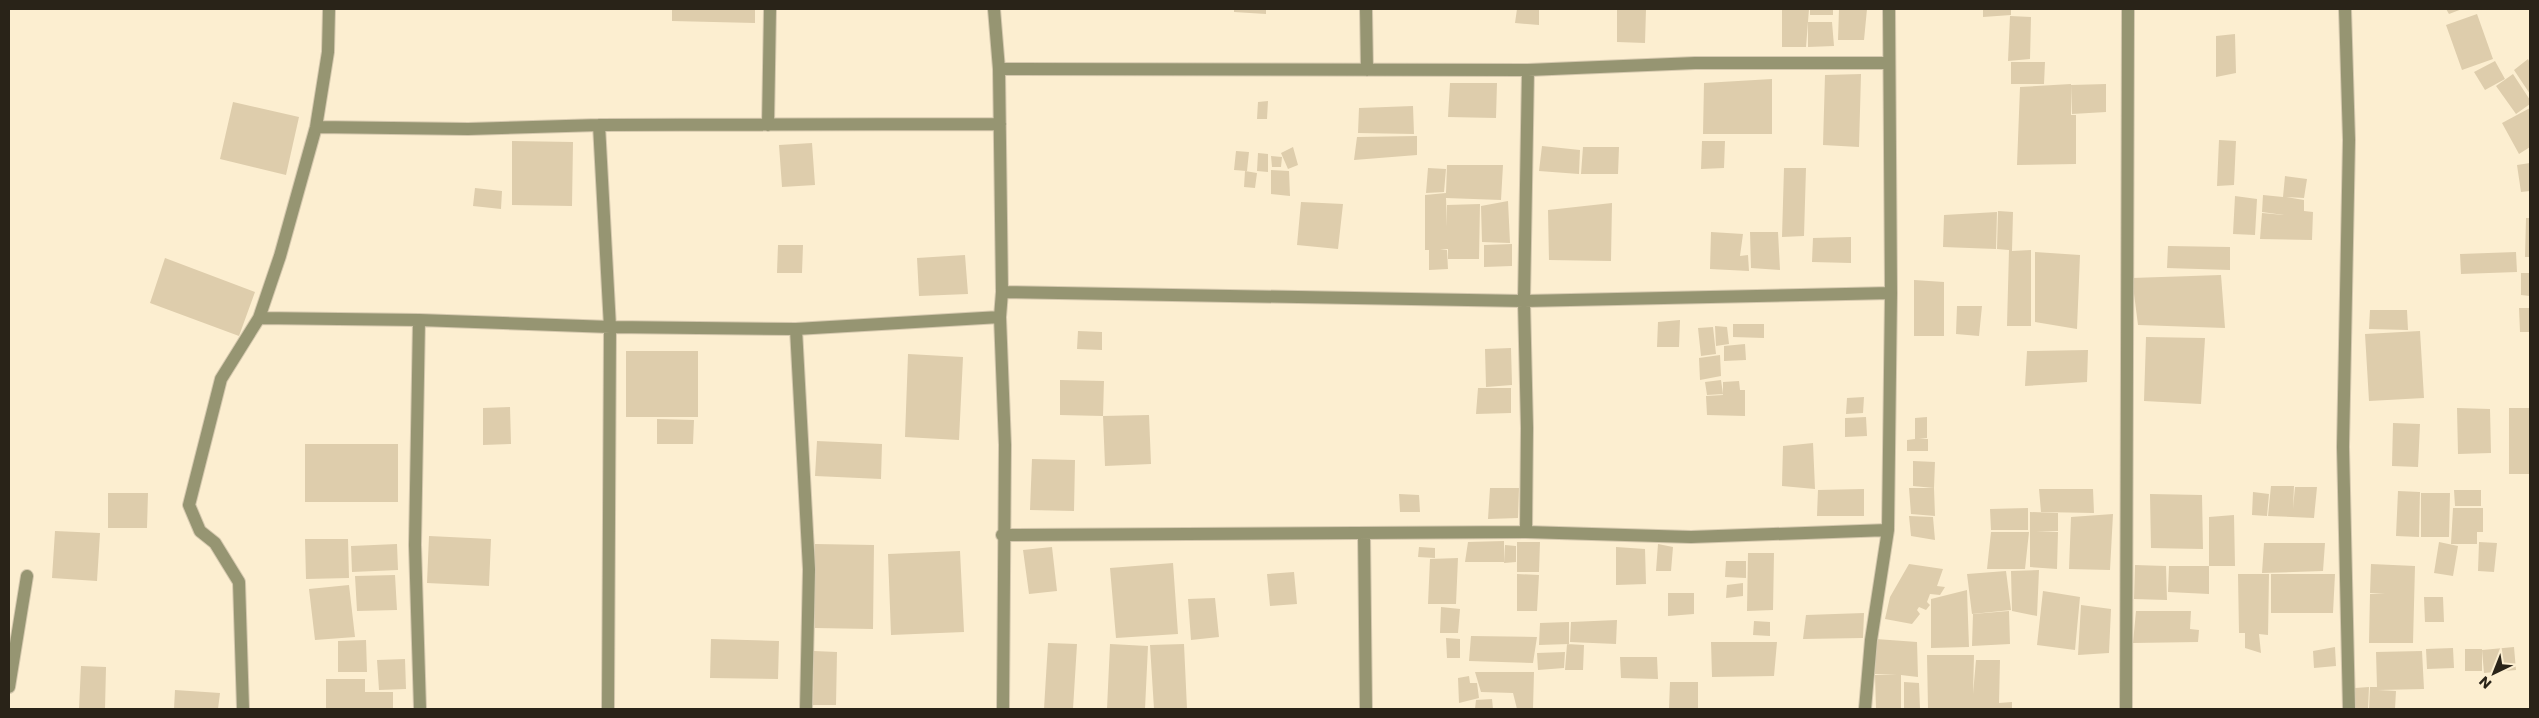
<svg xmlns="http://www.w3.org/2000/svg" width="2539" height="718" font-family="Poppins,sans-serif">
  <style>
    .building { fill: #decdac }
    .lines { fill: none; stroke-linecap: round; stroke-linejoin: round }
    .minor-casing { stroke: #d6c9af; stroke-width: 14 }
    .minor { stroke: #969572; stroke-width: 12 }
  </style>
  <rect width="100%" height="100%" fill="#fceed0"/>
  <path class="building" d="M 672,9 L 755,9 L 755,23 L 672,21 Z
    M 1234,9 L 1266,9 L 1266,14 L 1234,12 Z
    M 1517,9 L 1539,9 L 1539,25 L 1515,23 Z
    M 1617,9 L 1646,9 L 1645,43 L 1617,42 Z
    M 1782,9 L 1809,9 L 1806,47 L 1782,47 Z
    M 1810,9 L 1833,9 L 1833,15 L 1810,15 Z
    M 1839,9 L 1867,9 L 1864,40 L 1838,40 Z
    M 1983,9 L 2011,9 L 2011,15 L 1983,17 Z
    M 2446,9 L 2462,9 L 2449,14 Z
    M 2477,14 L 2493,59 L 2462,70 L 2446,25 Z
    M 2010,16 L 2031,17 L 2030,59 L 2008,61 Z
    M 1808,22 L 1832,22 L 1834,46 L 1808,47 Z
    M 2235,34 L 2236,73 L 2216,77 L 2216,36 Z
    M 2528,59 L 2530,63 L 2530,94 L 2514,70 Z
    M 2495,61 L 2505,79 L 2485,90 L 2474,72 Z
    M 2011,62 L 2045,62 L 2044,84 L 2011,84 Z
    M 1861,74 L 1859,147 L 1823,145 L 1825,75 Z
    M 2513,74 L 2530,100 L 2530,104 L 2516,114 L 2496,86 Z
    M 1772,79 L 1772,134 L 1703,134 L 1704,83 Z
    M 1450,83 L 1497,83 L 1496,118 L 1448,117 Z
    M 2071,84 L 2071,115 L 2076,115 L 2076,164 L 2017,165 L 2020,87 Z
    M 2106,84 L 2106,112 L 2072,114 L 2071,85 Z
    M 1268,101 L 1267,119 L 1257,119 L 1258,102 Z
    M 233,102 L 299,117 L 286,175 L 220,159 Z
    M 1413,106 L 1414,134 L 1358,133 L 1359,108 Z
    M 2530,108 L 2530,147 L 2519,154 L 2502,123 Z
    M 1417,136 L 1417,155 L 1354,160 L 1357,137 Z
    M 2219,140 L 2236,141 L 2234,185 L 2217,186 Z
    M 512,141 L 573,142 L 572,206 L 512,205 Z
    M 1702,141 L 1725,141 L 1724,168 L 1701,169 Z
    M 812,143 L 815,185 L 782,187 L 779,145 Z
    M 1542,146 L 1580,150 L 1579,174 L 1539,171 Z
    M 1293,147 L 1298,165 L 1288,169 L 1281,153 Z
    M 1583,147 L 1619,147 L 1618,174 L 1581,174 Z
    M 1236,151 L 1249,152 L 1247,171 L 1234,170 Z
    M 1258,153 L 1268,154 L 1268,172 L 1257,171 Z
    M 1271,156 L 1282,157 L 1281,167 L 1272,167 Z
    M 2530,163 L 2530,191 L 2521,192 L 2517,165 Z
    M 1447,165 L 1503,165 L 1501,200 L 1446,198 L 1447,227 L 1447,205 L 1480,204 L 1479,259 L 1448,259 L 1448,249 L 1440,249 L 1447,250 L 1448,269 L 1429,270 L 1429,250 L 1425,250 L 1425,195 L 1446,193 Z
    M 1428,168 L 1446,169 L 1444,192 L 1426,193 Z
    M 1784,168 L 1806,168 L 1804,236 L 1782,237 Z
    M 1271,170 L 1289,171 L 1290,196 L 1271,194 Z
    M 1245,171 L 1257,173 L 1255,188 L 1244,187 Z
    M 2285,176 L 2307,179 L 2304,198 L 2286,197 L 2304,200 L 2304,211 L 2313,212 L 2312,240 L 2260,239 L 2262,213 L 2284,215 L 2262,212 L 2263,195 L 2283,197 Z
    M 475,188 L 502,191 L 501,209 L 473,206 Z
    M 2235,196 L 2257,199 L 2255,235 L 2233,234 Z
    M 1508,201 L 1510,243 L 1482,242 L 1481,206 Z
    M 1301,202 L 1343,204 L 1338,249 L 1297,245 Z
    M 1612,203 L 1611,261 L 1549,260 L 1548,210 Z
    M 1998,211 L 2013,212 L 2012,251 L 2031,250 L 2031,326 L 2007,326 L 2009,250 L 1997,249 Z
    M 1997,212 L 1996,249 L 1943,247 L 1944,215 Z
    M 2526,218 L 2530,218 L 2530,257 L 2525,257 Z
    M 1711,232 L 1743,234 L 1740,256 L 1748,255 L 1749,271 L 1710,269 Z
    M 1750,232 L 1778,232 L 1780,270 L 1751,268 Z
    M 1851,237 L 1851,263 L 1812,262 L 1813,238 Z
    M 1512,244 L 1512,266 L 1484,267 L 1484,245 Z
    M 778,245 L 803,245 L 802,273 L 777,273 Z
    M 2168,246 L 2230,247 L 2230,270 L 2167,268 Z
    M 2035,252 L 2080,255 L 2077,329 L 2035,322 Z
    M 2516,252 L 2517,272 L 2461,274 L 2460,254 Z
    M 965,255 L 968,294 L 919,296 L 917,258 Z
    M 165,258 L 255,292 L 239,336 L 150,303 Z
    M 2521,273 L 2530,273 L 2530,296 L 2521,295 Z
    M 2221,275 L 2225,328 L 2138,325 L 2132,278 Z
    M 1914,280 L 1944,282 L 1944,336 L 1914,336 Z
    M 1957,306 L 1982,306 L 1979,336 L 1956,334 Z
    M 2519,308 L 2530,308 L 2530,332 L 2520,332 Z
    M 2370,310 L 2407,310 L 2408,330 L 2369,329 Z
    M 1680,320 L 1679,347 L 1657,347 L 1658,322 Z
    M 1733,324 L 1764,324 L 1764,338 L 1733,337 Z
    M 1715,326 L 1727,327 L 1729,344 L 1716,346 Z
    M 1713,327 L 1716,354 L 1701,356 L 1698,328 Z
    M 1078,331 L 1102,332 L 1102,350 L 1077,349 Z
    M 2420,331 L 2424,398 L 2369,401 L 2365,334 Z
    M 2146,337 L 2205,338 L 2201,404 L 2144,401 Z
    M 1745,344 L 1746,360 L 1724,361 L 1724,346 Z
    M 1511,348 L 1512,385 L 1486,387 L 1485,349 Z
    M 2088,350 L 2087,382 L 2025,386 L 2027,351 Z
    M 626,351 L 698,351 L 698,417 L 626,417 Z
    M 908,354 L 963,357 L 959,440 L 905,437 Z
    M 1720,355 L 1721,376 L 1700,380 L 1699,358 Z
    M 1060,380 L 1104,381 L 1103,416 L 1149,415 L 1151,464 L 1105,466 L 1103,416 L 1060,415 Z
    M 1721,380 L 1723,394 L 1707,395 L 1705,382 Z
    M 1739,381 L 1740,390 L 1745,390 L 1745,416 L 1707,415 L 1706,396 L 1723,395 L 1723,397 L 1723,382 Z
    M 1478,388 L 1511,388 L 1511,413 L 1476,414 Z
    M 1864,397 L 1863,413 L 1846,414 L 1847,398 Z
    M 510,407 L 511,444 L 483,445 L 483,408 Z
    M 2457,408 L 2490,409 L 2491,453 L 2458,454 Z
    M 2509,408 L 2530,408 L 2530,474 L 2509,474 Z
    M 1866,417 L 1867,436 L 1845,437 L 1845,418 Z
    M 1927,417 L 1927,438 L 1919,439 L 1928,439 L 1928,451 L 1907,451 L 1907,440 L 1915,439 L 1915,418 Z
    M 657,419 L 694,420 L 693,444 L 657,444 Z
    M 2393,423 L 2420,424 L 2418,467 L 2392,466 Z
    M 817,441 L 882,444 L 881,479 L 815,476 Z
    M 1813,443 L 1815,489 L 1782,486 L 1783,446 Z
    M 305,444 L 398,444 L 398,502 L 305,502 Z
    M 1032,459 L 1075,460 L 1074,511 L 1030,510 Z
    M 1913,461 L 1935,462 L 1934,488 L 1913,486 Z
    M 2271,486 L 2294,486 L 2293,509 L 2295,487 L 2317,487 L 2314,518 L 2268,516 Z
    M 1490,488 L 1519,488 L 1518,518 L 1488,519 Z
    M 1909,488 L 1934,488 L 1935,516 L 1911,514 Z
    M 1864,489 L 1864,516 L 1817,516 L 1818,490 Z
    M 2039,489 L 2093,489 L 2094,513 L 2041,512 Z
    M 2454,490 L 2481,490 L 2481,506 L 2455,506 Z
    M 2398,491 L 2420,492 L 2419,537 L 2396,536 Z
    M 2253,492 L 2269,494 L 2267,516 L 2252,515 Z
    M 108,493 L 148,493 L 147,528 L 108,528 Z
    M 2421,493 L 2450,493 L 2449,537 L 2421,537 Z
    M 1399,494 L 1419,495 L 1420,512 L 1400,512 Z
    M 2150,494 L 2202,495 L 2203,549 L 2151,548 Z
    M 2028,508 L 2028,530 L 1991,530 L 1990,509 Z
    M 2453,508 L 2483,508 L 2483,532 L 2477,532 L 2477,544 L 2451,544 Z
    M 2030,512 L 2058,513 L 2058,531 L 2036,531 L 2058,532 L 2057,569 L 2030,567 Z
    M 2113,514 L 2110,570 L 2069,569 L 2071,517 Z
    M 2234,515 L 2235,566 L 2209,566 L 2209,594 L 2168,592 L 2169,566 L 2209,566 L 2209,517 Z
    M 1909,516 L 1933,517 L 1935,540 L 1911,536 Z
    M 55,531 L 100,533 L 97,581 L 52,578 Z
    M 1991,532 L 2029,532 L 2025,569 L 1987,569 Z
    M 429,536 L 491,539 L 489,586 L 427,583 Z
    M 305,539 L 348,539 L 349,578 L 306,579 Z
    M 1504,541 L 1504,562 L 1465,562 L 1468,542 Z
    M 1517,542 L 1540,542 L 1539,572 L 1517,572 Z
    M 2439,542 L 2458,546 L 2453,576 L 2434,573 Z
    M 2479,542 L 2497,543 L 2494,572 L 2478,571 Z
    M 2264,543 L 2325,543 L 2323,571 L 2262,573 Z
    M 397,544 L 398,570 L 352,572 L 351,546 Z
    M 815,544 L 874,545 L 873,629 L 815,628 Z
    M 1658,544 L 1673,547 L 1671,571 L 1656,571 Z
    M 1505,545 L 1516,546 L 1516,562 L 1504,563 Z
    M 1052,547 L 1057,591 L 1029,594 L 1023,550 Z
    M 1419,547 L 1435,548 L 1435,558 L 1418,557 Z
    M 1616,547 L 1645,549 L 1646,584 L 1616,585 Z
    M 960,551 L 964,632 L 891,635 L 888,554 Z
    M 1748,553 L 1774,553 L 1773,610 L 1747,611 Z
    M 1458,558 L 1456,604 L 1428,604 L 1430,559 Z
    M 1726,561 L 1746,561 L 1746,578 L 1725,577 Z
    M 1173,563 L 1178,634 L 1116,638 L 1110,568 Z
    M 1909,564 L 1943,569 L 1937,586 L 1945,587 L 1940,595 L 1930,594 L 1927,602 L 1930,605 L 1926,610 L 1919,607 L 1917,610 L 1920,614 L 1912,624 L 1885,619 L 1890,597 Z
    M 2371,564 L 2415,566 L 2413,643 L 2369,643 L 2370,594 L 2385,594 L 2370,593 Z
    M 2135,565 L 2166,566 L 2167,600 L 2134,599 Z
    M 2039,570 L 2037,616 L 2012,611 L 2011,571 Z
    M 2006,571 L 2011,610 L 1972,614 L 1967,574 Z
    M 1294,572 L 1297,604 L 1270,606 L 1267,574 Z
    M 1517,574 L 1539,575 L 1537,611 L 1517,611 Z
    M 2238,574 L 2269,574 L 2268,635 L 2259,634 L 2261,653 L 2245,648 L 2245,633 L 2239,633 Z
    M 2271,574 L 2335,574 L 2333,613 L 2271,613 Z
    M 395,575 L 397,610 L 357,611 L 355,576 Z
    M 1743,583 L 1743,596 L 1726,598 L 1727,585 Z
    M 349,585 L 355,637 L 315,640 L 309,589 Z
    M 1967,590 L 1969,647 L 1931,648 L 1931,599 Z
    M 2043,591 L 2080,597 L 2075,650 L 2037,645 Z
    M 1668,593 L 1694,593 L 1694,614 L 1668,616 Z
    M 2424,597 L 2443,597 L 2444,622 L 2425,622 Z
    M 1215,598 L 1219,637 L 1191,640 L 1188,599 Z
    M 2081,605 L 2111,609 L 2109,653 L 2078,655 Z
    M 1441,607 L 1460,609 L 1458,633 L 1440,633 Z
    M 2009,611 L 2010,644 L 1972,646 L 1973,614 Z
    M 2136,611 L 2191,611 L 2190,629 L 2199,630 L 2198,642 L 2133,643 Z
    M 1864,613 L 1863,638 L 1803,639 L 1806,615 Z
    M 1617,620 L 1616,644 L 1570,642 L 1571,622 Z
    M 1754,621 L 1770,622 L 1770,636 L 1753,635 Z
    M 1569,622 L 1569,644 L 1539,645 L 1540,623 Z
    M 1471,636 L 1537,637 L 1533,663 L 1469,661 Z
    M 1446,638 L 1460,639 L 1460,658 L 1447,658 Z
    M 711,639 L 779,641 L 778,679 L 710,678 Z
    M 1876,639 L 1917,642 L 1918,677 L 1901,675 L 1901,709 L 1876,709 L 1875,675 L 1897,675 L 1875,674 Z
    M 366,640 L 367,672 L 338,672 L 338,641 Z
    M 1711,642 L 1777,642 L 1774,676 L 1712,677 Z
    M 1048,643 L 1077,644 L 1073,709 L 1044,709 Z
    M 1110,644 L 1148,646 L 1145,709 L 1107,709 Z
    M 1184,644 L 1187,709 L 1154,709 L 1150,645 Z
    M 1567,644 L 1584,645 L 1583,670 L 1565,670 Z
    M 2335,647 L 2336,666 L 2314,668 L 2313,651 Z
    M 2514,647 L 2516,670 L 2484,673 L 2482,650 Z
    M 2453,648 L 2454,668 L 2427,669 L 2426,649 Z
    M 2465,649 L 2482,649 L 2482,671 L 2465,671 Z
    M 814,651 L 837,652 L 836,705 L 813,705 Z
    M 2422,651 L 2424,689 L 2378,690 L 2396,691 L 2395,709 L 2369,709 L 2370,687 L 2377,687 L 2376,652 Z
    M 1565,652 L 1564,668 L 1538,670 L 1537,653 Z
    M 1927,655 L 1974,655 L 1973,694 L 1976,660 L 2000,660 L 1999,703 L 2012,702 L 2012,709 L 1928,709 Z
    M 1620,657 L 1657,657 L 1658,679 L 1621,678 Z
    M 405,659 L 406,689 L 379,690 L 377,660 Z
    M 81,666 L 106,667 L 105,709 L 79,709 Z
    M 1475,672 L 1534,672 L 1533,709 L 1517,709 L 1513,693 L 1481,692 Z
    M 1469,676 L 1470,683 L 1477,683 L 1479,698 L 1459,703 L 1458,678 Z
    M 326,679 L 365,679 L 365,692 L 393,692 L 393,709 L 326,709 Z
    M 1670,682 L 1698,682 L 1698,709 L 1669,709 Z
    M 1904,682 L 1919,683 L 1920,709 L 1904,709 Z
    M 2369,687 L 2368,709 L 2353,709 L 2355,688 Z
    M 175,690 L 220,693 L 218,709 L 174,709 Z
    M 1492,699 L 1493,709 L 1475,709 L 1476,700 Z"/>
  <g class="lines">
    <defs>
      <path id="minor" d="M 994,9 L 999,69 L 1002,292 L 1000,317 L 1005,445 L 1003,709
        M 1366,9 L 1367,70
        M 2345,9 L 2349,140 L 2343,447 L 2349,709
        M 999,69 L 1528,70 L 1695,63 L 1888,63
        M 599,125 L 610,327 L 608,709
        M 768,125 L 770,9
        M 316,127 L 468,129 L 599,125 L 1000,124
        M 1002,292 L 1524,301 L 1891,293
        M 259,318 L 419,320 L 610,327 L 796,329 L 1000,317
        M 419,320 L 415,545 L 420,709
        M 796,329 L 809,569 L 806,709
        M 1526,532 L 1527,428 L 1524,301 L 1528,70
        M 1364,533 L 1366,709
        M 1002,535 L 1526,532 L 1691,537 L 1888,530
        M 9,687 L 27,576
        M 243,709 L 239,582 L 215,543 L 200,531 L 189,505 L 221,379 L 259,318 L 280,256 L 316,127 L 328,52 L 329,9
        M 1865,709 L 1871,640 L 1888,530 L 1891,293 L 1889,9
        M 2126,709 L 2128,9"/>
    </defs>
    <use href="#minor" class="minor-casing"/>
    <use href="#minor" class="minor"/>
  </g>
  <rect width="2539" height="718" fill="none" stroke="#292318" stroke-width="20"/>
  <g transform="translate(2494 673) rotate(223)" stroke="#fceed0" stroke-width="4" paint-order="stroke">
  <path d="M0-4L9 19L0 12L-9 19Z" fill="#292318"/>
  <text y="-8" font-size="14" font-weight="bold" text-anchor="middle" fill="#292318">N</text>
  </g>
</svg>
